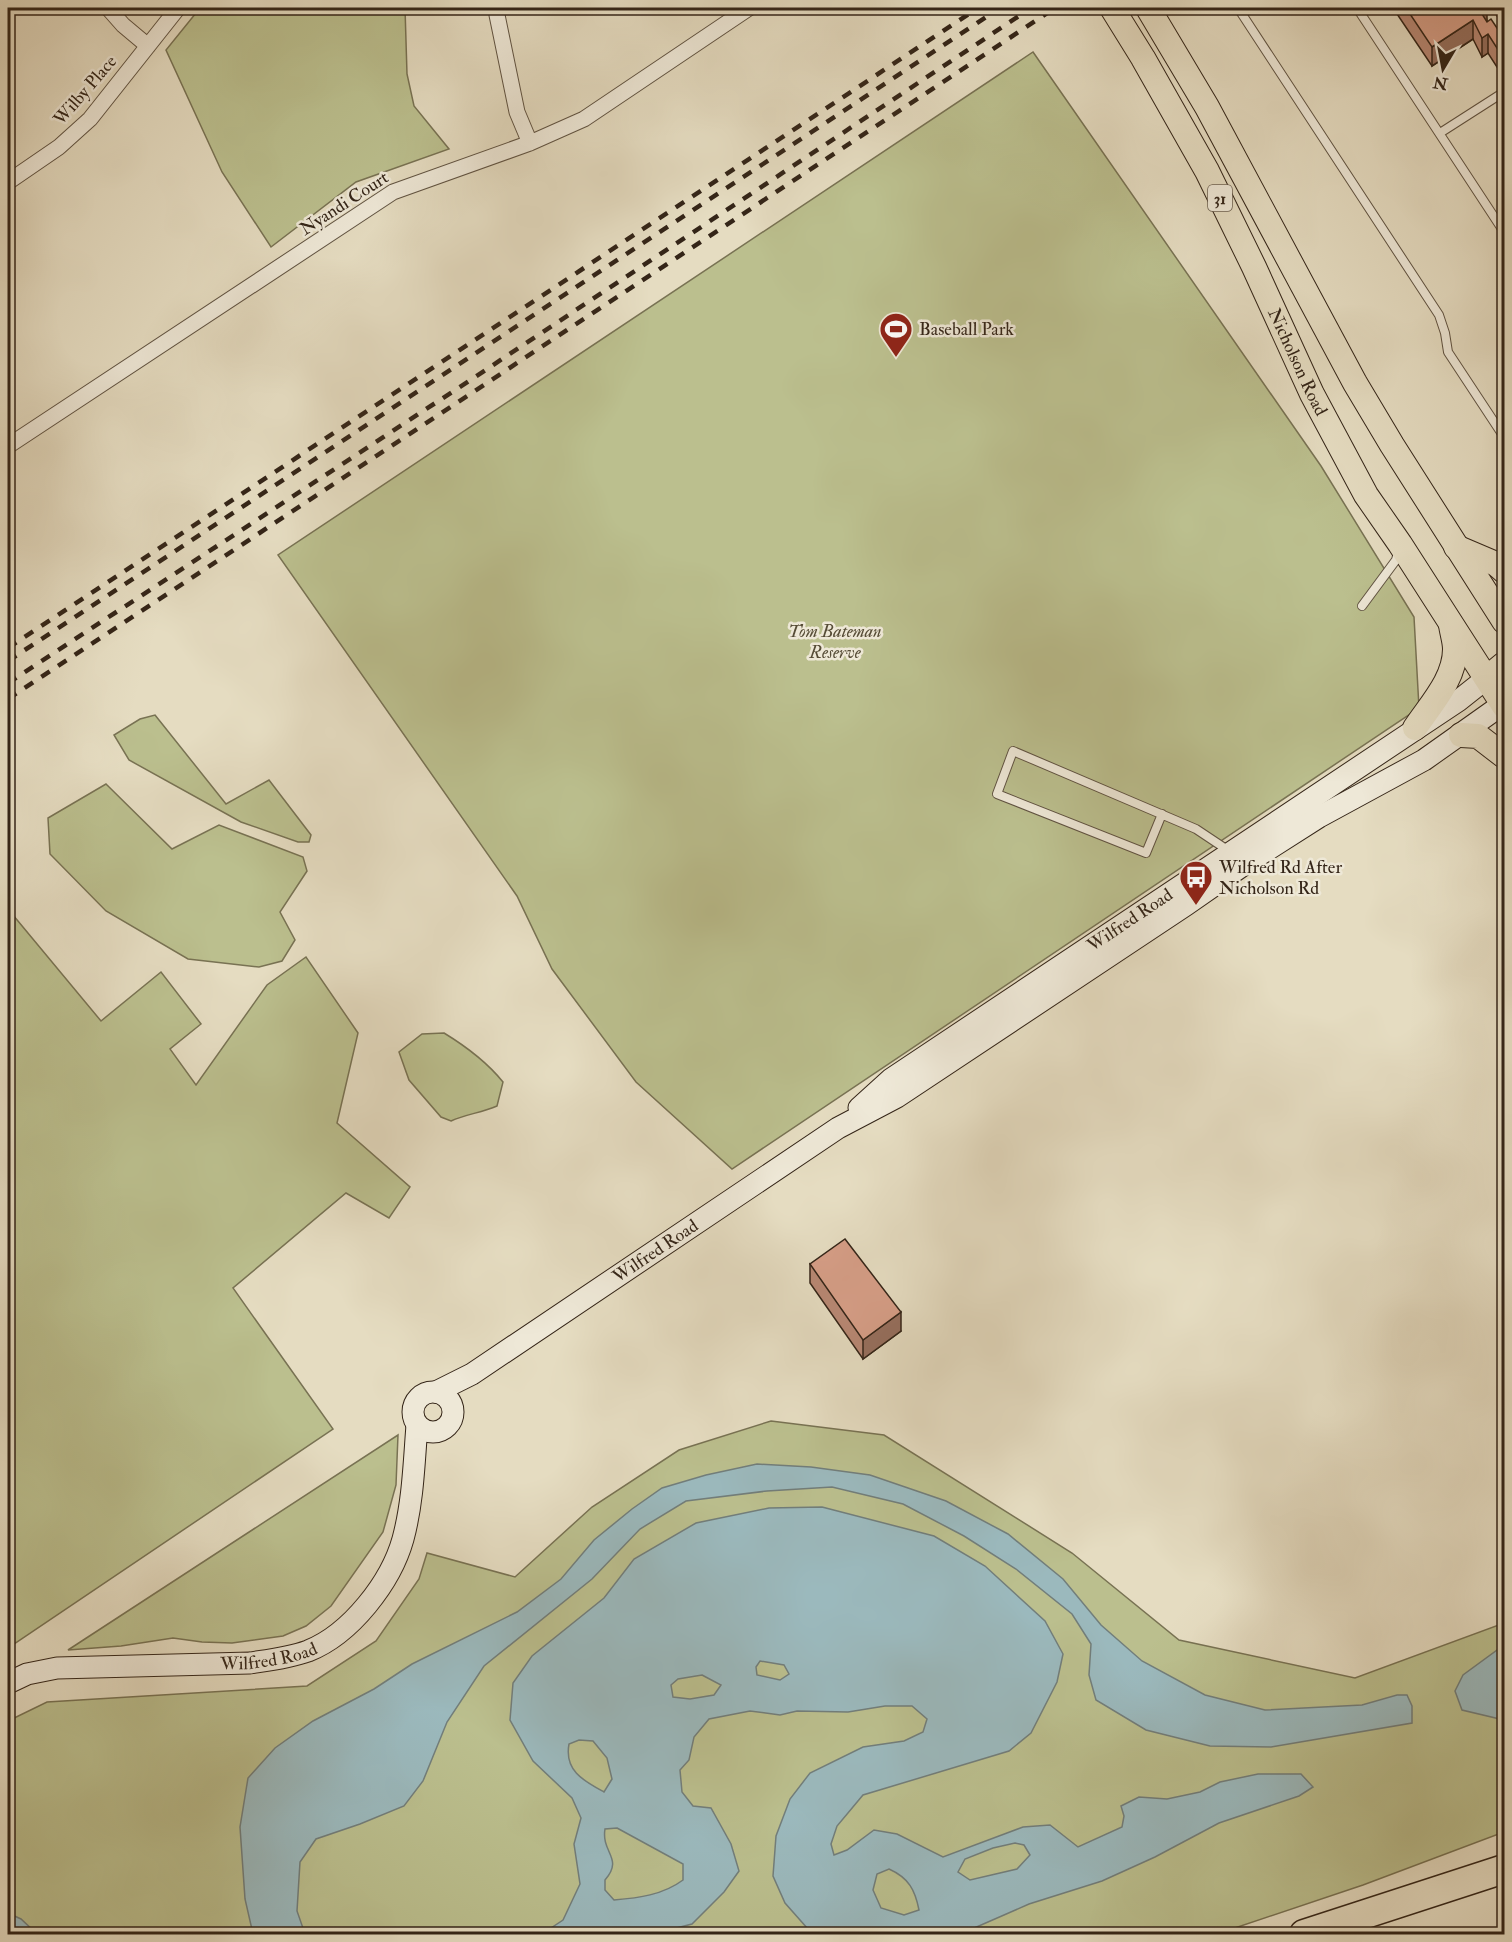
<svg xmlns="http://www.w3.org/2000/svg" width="1512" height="1942" font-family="'IM FELL Double Pica',serif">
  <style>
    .green { fill: #bbbf8e; stroke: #787253; stroke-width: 1.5 }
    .water { fill: #9bb9bd; stroke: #727e7b; stroke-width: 1.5; fill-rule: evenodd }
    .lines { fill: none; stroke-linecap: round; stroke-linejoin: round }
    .lane-casing { stroke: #605342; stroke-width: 10 }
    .street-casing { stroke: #605342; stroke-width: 17 }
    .secondary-casing { stroke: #342518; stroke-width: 23 }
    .primary-casing { stroke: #342518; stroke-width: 26 }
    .highway-casing { stroke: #342518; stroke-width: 31 }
    .lane { stroke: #eee8d7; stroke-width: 8 }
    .street { stroke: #eee8d7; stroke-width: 15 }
    .secondary { stroke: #eee8d7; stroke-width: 21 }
    .primary { stroke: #e5dcc1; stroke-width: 24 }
    .highway { stroke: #e5dcc1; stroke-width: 28 }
    .rail { stroke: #342518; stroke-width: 4.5; stroke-dasharray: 10 10; stroke-linecap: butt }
    .wall { fill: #b88874; stroke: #342518; stroke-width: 1.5 }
    .shaded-wall { fill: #966f5e; stroke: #342518; stroke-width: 1.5 }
    .building { fill: #d69e87; stroke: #342518; stroke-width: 1.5 }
    .labels { text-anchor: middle; stroke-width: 5; stroke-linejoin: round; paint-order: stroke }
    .shield { fill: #eee8d7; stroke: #6c6051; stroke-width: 1.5 }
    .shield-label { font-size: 16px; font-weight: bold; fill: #342518 }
    .street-label { font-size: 18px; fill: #342518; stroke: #eee8d7 }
    .poi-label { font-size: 18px; fill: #342518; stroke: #eee8d7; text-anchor: start }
    .park-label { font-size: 18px; font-style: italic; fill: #564c36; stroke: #eee8d7 }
  </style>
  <rect width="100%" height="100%" fill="#e5dcc1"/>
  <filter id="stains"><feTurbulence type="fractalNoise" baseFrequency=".00333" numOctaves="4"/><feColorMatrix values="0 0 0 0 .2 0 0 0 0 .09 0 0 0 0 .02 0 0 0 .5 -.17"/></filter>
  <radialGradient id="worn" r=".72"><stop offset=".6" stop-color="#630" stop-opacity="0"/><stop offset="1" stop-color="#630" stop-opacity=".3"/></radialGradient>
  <path class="green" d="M 200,8 L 405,8 L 407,74 L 414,106 L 449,149 L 356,182 L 271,247 L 222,172 L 166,50 Z
    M 1033,52 L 1321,466 L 1414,617 L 1419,708 L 732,1169 L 636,1082 L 552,969 L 517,896 L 278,555 Z
    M 155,715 L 226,804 L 269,780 L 311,835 L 309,842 L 298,842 L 241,822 L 129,760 L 114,735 L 140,719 Z
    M 106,784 L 172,849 L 219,825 L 303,857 L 307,871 L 280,912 L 295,940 L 282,961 L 259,967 L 188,959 L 106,911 L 50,854 L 48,818 Z
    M 8,909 L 101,1021 L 161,972 L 201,1024 L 170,1049 L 196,1085 L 267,985 L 306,957 L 358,1033 L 337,1123 L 410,1187 L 389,1218 L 346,1193 L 233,1288 L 333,1429 L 8,1648 Z
    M 444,1033 C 467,1047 486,1061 503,1082 L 497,1106 C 481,1113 466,1114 451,1121 L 441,1117 L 409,1080 L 399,1052 L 422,1034 Z
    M 771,1421 L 884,1435 L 1072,1553 L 1179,1640 L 1355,1678 L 1504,1623 L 1504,1832 L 1363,1885 L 1217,1934 L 8,1934 L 8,1721 L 47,1702 L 307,1686 L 376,1641 L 419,1579 L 427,1553 L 515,1577 L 592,1507 L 679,1450 Z
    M 398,1435 L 396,1485 L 383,1532 L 331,1606 L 306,1626 L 283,1636 L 232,1643 L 202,1642 L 173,1638 L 121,1646 L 68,1650 Z"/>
  <path class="water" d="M 757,1464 L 811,1467 L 870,1475 L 946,1501 L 1008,1534 L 1063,1579 L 1101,1625 L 1142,1661 L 1205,1695 L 1265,1710 L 1362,1705 L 1397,1695 L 1407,1695 L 1412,1706 L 1412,1723 L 1271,1747 L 1210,1746 L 1146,1730 L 1096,1700 L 1089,1675 L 1091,1644 L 1072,1614 L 1016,1569 L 964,1536 L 903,1504 L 832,1487 L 767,1491 L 686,1501 L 640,1529 L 592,1579 L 484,1666 L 447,1722 L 423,1781 L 404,1806 L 360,1824 L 316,1839 L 300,1862 L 297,1911 L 305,1934 L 253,1934 L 245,1899 L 240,1827 L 248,1778 L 275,1748 L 313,1721 L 374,1689 L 412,1664 L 517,1612 L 561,1579 L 594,1540 L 632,1509 L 662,1488 L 706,1475 Z
    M 822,1507 L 934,1536 L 985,1566 L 1045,1621 L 1063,1654 L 1057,1682 L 1031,1733 L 1009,1751 L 863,1795 L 837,1826 L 831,1844 L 834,1855 L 847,1850 L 874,1830 L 897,1834 L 943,1857 L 1023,1827 L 1050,1825 L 1078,1847 L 1122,1827 L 1124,1816 L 1121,1806 L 1139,1797 L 1167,1799 L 1200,1792 L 1220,1782 L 1258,1774 L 1301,1774 L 1313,1787 L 1299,1796 L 1219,1823 L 1155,1857 L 1102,1881 L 1029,1904 L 972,1929 L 949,1934 L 845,1934 L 808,1929 L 785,1903 L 773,1876 L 776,1836 L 790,1799 L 810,1773 L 863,1747 L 904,1741 L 923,1732 L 927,1719 L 912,1706 L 885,1706 L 848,1712 L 797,1711 L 780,1715 L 750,1711 L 709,1719 L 694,1737 L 689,1760 L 680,1770 L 682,1792 L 693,1806 L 711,1808 L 731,1844 L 739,1871 L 724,1892 L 692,1924 L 653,1934 L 542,1934 L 563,1920 L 580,1884 L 574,1844 L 581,1818 L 572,1798 L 533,1761 L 510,1720 L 513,1683 L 532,1656 L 604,1598 L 634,1559 L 696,1523 L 769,1508 ZM 760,1661 L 784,1665 L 789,1674 L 780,1680 L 757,1675 L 756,1667 ZM 702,1675 L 721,1685 L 714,1695 L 690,1699 L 673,1697 L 671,1685 L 678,1679 ZM 579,1740 L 593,1741 L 607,1758 L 612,1779 L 604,1792 C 584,1781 564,1771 569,1744 ZM 617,1828 L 683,1864 L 683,1880 C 663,1895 638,1898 614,1900 L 605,1890 L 605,1880 C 624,1858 601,1853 605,1829 ZM 1015,1843 L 1024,1845 L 1030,1855 L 1017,1869 L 970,1880 L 958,1872 L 965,1859 L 993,1848 ZM 889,1869 C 909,1878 915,1890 919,1910 L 904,1915 L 881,1908 L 873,1890 L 877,1874 Z
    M 1504,1645 L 1504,1720 L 1462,1710 L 1455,1691 L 1463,1675 Z
    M 8,1913 L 21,1919 L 37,1934 L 8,1934 Z"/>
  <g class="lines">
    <defs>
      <path id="lane" d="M 1238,8 L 1439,315 L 1445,333 L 1448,352 L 1504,437
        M 1357,8 L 1504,232
        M 1440,133 L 1504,92
        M 1362,606 L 1396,560 L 1398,552
        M 1162,814 L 1146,853 L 997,794 L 1013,751 L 1196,829 L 1229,851"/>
      <path id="street" d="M 108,8 L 123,25 L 148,46
        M 498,8 L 497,15 L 517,112 L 530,143
        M 8,182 L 59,147 L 90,119 L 178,8
        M 8,446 L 393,192 L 530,143 L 584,119 L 749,8"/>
      <g id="secondary">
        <path id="s1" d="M 859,1108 L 891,1079 L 1458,701 L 1487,678"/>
        <circle cx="433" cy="1412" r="20"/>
        <path id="s2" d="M 436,1392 L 472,1374 L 838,1128 L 897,1097 L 1186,905 L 1242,866 L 1319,817 L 1424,760 L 1503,704"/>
        <path id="s3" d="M 8,1683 L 27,1674 L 57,1668 L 250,1663 C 270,1660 289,1658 308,1651 C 351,1634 391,1582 403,1539 C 413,1502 414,1463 417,1425"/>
      </g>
      <g id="primary">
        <path id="s4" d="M 1112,8 L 1143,58 L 1207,171 L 1254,267 L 1312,394 L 1366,495 L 1400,544 L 1504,706"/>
        <path d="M 1148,8 L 1207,107 L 1355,383 L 1392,445 L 1504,621"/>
        <path d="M 1456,547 L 1496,564 L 1504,571"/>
        <path d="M 1487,678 L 1504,664"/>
        <path d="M 1415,728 C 1431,704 1455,679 1455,649 C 1455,641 1452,633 1451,625"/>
        <path d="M 1461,735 L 1478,736 L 1504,756"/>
      </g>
      <path id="highway" d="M 1304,1934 L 1504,1869"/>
    </defs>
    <use href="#lane" class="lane-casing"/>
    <use href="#street" class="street-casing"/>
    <use href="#secondary" class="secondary-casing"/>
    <use href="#primary" class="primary-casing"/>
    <use href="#highway" class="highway-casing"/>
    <use href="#lane" class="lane"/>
    <use href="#street" class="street"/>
    <use href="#secondary" class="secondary"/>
    <use href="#primary" class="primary"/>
    <use href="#highway" class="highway"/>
    <path class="rail" d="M 8,648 L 978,8
      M 8,661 L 1000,8
      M 8,683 L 472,379 L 1031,8
      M 8,699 L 1055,8"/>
  </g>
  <path class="wall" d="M 1393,8 L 1484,8 L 1487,21 L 1497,28 L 1504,34 L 1504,78 L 1488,53 L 1482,57 L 1473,39 L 1432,66 Z
    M 1492,8 L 1504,8 L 1504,27 Z
    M 810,1264 L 901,1331 L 863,1359 L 810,1283 Z"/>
  <path class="shaded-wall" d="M 1487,11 L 1487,30 L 1482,14 Z
    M 1473,20 L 1473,39 L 1432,66 L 1432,47 Z
    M 1488,34 L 1488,53 L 1482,57 L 1482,38 Z
    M 901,1312 L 901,1331 L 863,1359 L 863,1340 Z"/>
  <path class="building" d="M 1406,8 L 1484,8 L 1487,11 L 1482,14 L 1487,22 L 1491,19 L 1497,28 L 1499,26 L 1504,34 L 1504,59 L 1488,34 L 1482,38 L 1473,20 L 1432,47 Z
    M 845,1239 L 901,1312 L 863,1340 L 810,1264 Z"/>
  <defs>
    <symbol id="stadium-pin" viewBox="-11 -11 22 30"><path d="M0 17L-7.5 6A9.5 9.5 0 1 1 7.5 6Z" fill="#8f2418" stroke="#eee8d7"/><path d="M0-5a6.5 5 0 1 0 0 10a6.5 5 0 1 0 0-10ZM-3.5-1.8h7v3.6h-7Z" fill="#fff"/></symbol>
    <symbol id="bus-pin" viewBox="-11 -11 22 30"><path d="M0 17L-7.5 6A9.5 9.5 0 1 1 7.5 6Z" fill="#8f2418" stroke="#eee8d7"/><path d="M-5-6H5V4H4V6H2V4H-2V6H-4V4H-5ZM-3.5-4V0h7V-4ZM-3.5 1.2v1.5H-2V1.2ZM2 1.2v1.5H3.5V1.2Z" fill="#fff"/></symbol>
  </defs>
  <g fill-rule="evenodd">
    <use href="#stadium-pin" x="877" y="310" width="38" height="52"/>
    <use href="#bus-pin" x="1177" y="858" width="38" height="52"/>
  </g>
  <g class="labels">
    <rect class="shield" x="1208" y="185" width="24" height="26" rx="4.5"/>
    <g class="shield-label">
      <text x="1220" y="204">31</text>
    </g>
    <g class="street-label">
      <text transform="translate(85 90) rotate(-49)" y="6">Wilby Place</text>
      <text transform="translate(344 203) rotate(-33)" y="6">Nyandi Court</text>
      <text dy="6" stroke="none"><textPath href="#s4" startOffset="400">Nicholson Road</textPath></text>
      <text dy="6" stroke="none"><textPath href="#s1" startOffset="330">Wilfred Road</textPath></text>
      <text dy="6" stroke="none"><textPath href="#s2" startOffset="261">Wilfred Road</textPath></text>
      <text dy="6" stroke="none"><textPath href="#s3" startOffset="264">Wilfred Road</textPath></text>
    </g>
    <g class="poi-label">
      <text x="919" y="335">Baseball Park</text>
      <text x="1219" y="873">Wilfred Rd After<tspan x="1219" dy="21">Nicholson Rd</tspan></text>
    </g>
    <g class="park-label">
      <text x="835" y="637">Tom Bateman<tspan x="835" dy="21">Reserve</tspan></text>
    </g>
  </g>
  <rect width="1512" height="1942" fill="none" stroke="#e5dcc1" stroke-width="30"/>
  <rect x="9" y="9" width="1494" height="1924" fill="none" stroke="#342518" stroke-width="3"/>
  <rect x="15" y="15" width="1482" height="1912" fill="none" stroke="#342518" stroke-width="1.5"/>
  <g transform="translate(1443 69) rotate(190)" stroke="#eee8d7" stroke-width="4.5" paint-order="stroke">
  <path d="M0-4.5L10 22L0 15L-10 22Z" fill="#342518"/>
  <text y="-9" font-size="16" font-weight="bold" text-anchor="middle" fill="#342518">N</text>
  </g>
  <rect width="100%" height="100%" filter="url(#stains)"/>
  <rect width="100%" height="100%" fill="url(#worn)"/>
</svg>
